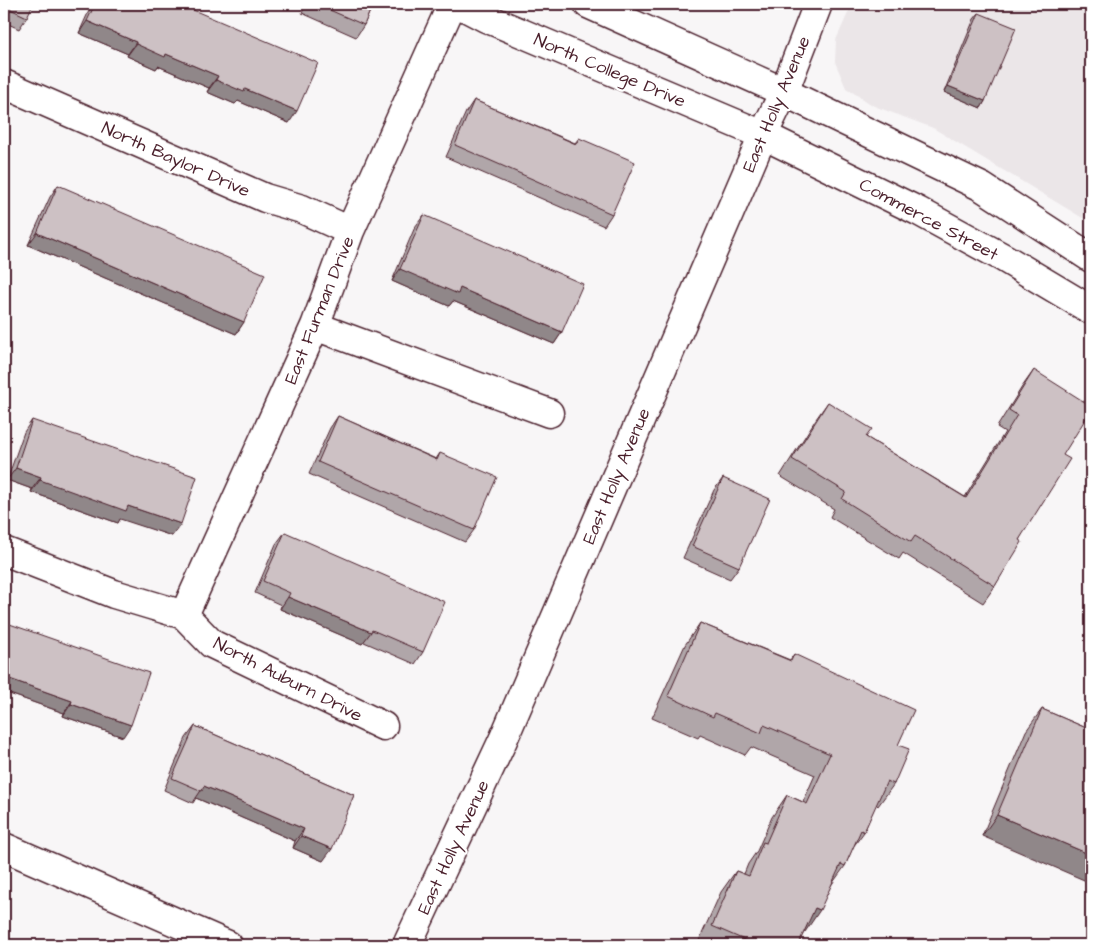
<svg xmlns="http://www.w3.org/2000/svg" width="1095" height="949" font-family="'Architects Daughter',sans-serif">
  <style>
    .built { fill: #ebe6e8 }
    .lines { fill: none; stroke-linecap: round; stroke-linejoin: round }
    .street-casing { stroke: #4a1f2b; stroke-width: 31 }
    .secondary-casing { stroke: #4a1f2b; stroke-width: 31 }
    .primary-casing { stroke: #4a1f2b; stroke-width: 31 }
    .street { stroke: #fff; stroke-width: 28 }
    .secondary { stroke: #fff; stroke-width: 28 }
    .primary { stroke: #fff; stroke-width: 28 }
    .wall { fill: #b0a6a9; stroke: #4a1f2b }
    .shaded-wall { fill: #908789; stroke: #4a1f2b }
    .building { fill: #cdc1c4; stroke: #4a1f2b }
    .labels { text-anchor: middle; stroke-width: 4.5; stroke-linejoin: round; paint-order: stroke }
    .street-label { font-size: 18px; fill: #4a1f2b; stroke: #fff }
  </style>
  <rect width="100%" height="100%" fill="#f8f6f7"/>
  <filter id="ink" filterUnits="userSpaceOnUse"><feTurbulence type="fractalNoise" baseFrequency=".02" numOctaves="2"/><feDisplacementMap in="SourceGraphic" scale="10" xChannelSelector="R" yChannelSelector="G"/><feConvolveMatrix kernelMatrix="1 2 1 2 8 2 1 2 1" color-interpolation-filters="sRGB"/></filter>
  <g filter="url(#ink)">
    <path class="built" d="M 852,4 L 1091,4 L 1091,223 L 933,128 L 874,106 L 846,88 L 835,62 L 836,40 Z"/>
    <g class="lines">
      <defs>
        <path id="street" d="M 459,4 L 486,18 L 763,135 L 918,211 L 1004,258 L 1091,310
          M 588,4 L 784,92 L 982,187 L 1091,258
          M 4,84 L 265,198 L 302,209 L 350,231
          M 315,326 L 549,413
          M 4,551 L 114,594 L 184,615 L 212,644 L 383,726
          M 184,615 L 315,326 L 350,231 L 452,4"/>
        <path id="secondary" d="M 407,945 L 503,740 L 763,135 L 784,92 L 818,4"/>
        <path id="primary" d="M 4,847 L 228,945"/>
      </defs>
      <use href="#street" class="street-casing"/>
      <use href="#secondary" class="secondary-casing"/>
      <use href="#primary" class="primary-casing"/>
      <use href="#street" class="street"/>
      <use href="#secondary" class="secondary"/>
      <use href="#primary" class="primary"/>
    </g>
    <path class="wall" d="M 4,4 L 27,17 L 19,29 L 4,22 Z
      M 92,4 L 179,4 L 289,123 L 238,101 L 235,104 L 207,92 L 209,88 L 158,66 L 156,69 L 127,56 L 128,54 L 79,33 Z
      M 306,4 L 373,4 L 364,25 L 356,37 L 302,13 Z
      M 979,13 L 985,101 L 981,108 L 944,92 L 974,19 Z
      M 474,100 L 575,143 L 579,138 L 612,214 L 604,226 L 446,157 L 466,112 Z
      M 58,185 L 244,322 L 236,334 L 28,245 L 50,197 Z
      M 424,215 L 562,332 L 554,344 L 453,301 L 449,306 L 392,281 L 415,227 Z
      M 1034,370 L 1063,455 L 1019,540 L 995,586 L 983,603 L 903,553 L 899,559 L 830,517 L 834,509 L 780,476 L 816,419 L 828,402 L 866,437 L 965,497 L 1005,432 L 997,427 L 1022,387 Z
      M 338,416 L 436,459 L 440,453 L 474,530 L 465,542 L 309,474 L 330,428 Z
      M 32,420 L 172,536 L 120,518 L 118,523 L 31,492 L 32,489 L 7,480 L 24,432 Z
      M 723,478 L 739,567 L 730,579 L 683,558 L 714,490 Z
      M 285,532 L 423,652 L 415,664 L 364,642 L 362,644 L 280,609 L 281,605 L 255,593 L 276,544 Z
      M 4,622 L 123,737 L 63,716 L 64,713 L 4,692 Z
      M 700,623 L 790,660 L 794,654 L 898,745 L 894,784 L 878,806 L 876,804 L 864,832 L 853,847 L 845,866 L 832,884 L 804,932 L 798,945 L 697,945 L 721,892 L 736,871 L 744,874 L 748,864 L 757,851 L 772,817 L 787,795 L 803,802 L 815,775 L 751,747 L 745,755 L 700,735 L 698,738 L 652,718 L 685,645 Z
      M 1042,709 L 1091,730 L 982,836 L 1026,731 Z
      M 195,726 L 354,795 L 323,861 L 293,848 L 295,841 L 196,798 L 193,803 L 164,790 L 186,738 Z"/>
    <path class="shaded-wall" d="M 87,21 L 136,42 L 128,54 L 79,33 Z
      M 136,44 L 166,54 L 218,76 L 209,88 L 158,66 L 156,69 L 127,56 Z
      M 216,80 L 245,89 L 297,111 L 289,123 L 238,101 L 235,104 L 207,92 Z
      M 948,86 L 985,101 L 981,108 L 944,92 Z
      M 37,233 L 244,322 L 236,334 L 28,245 Z
      M 400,269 L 460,288 L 562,332 L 554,344 L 453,301 L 449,306 L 392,281 Z
      M 16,468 L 41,477 L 32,489 L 7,480 Z
      M 40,480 L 128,506 L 181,524 L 172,536 L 120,519 L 118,523 L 31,492 Z
      M 288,597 L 371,632 L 362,644 L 280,609 Z
      M 4,677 L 72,701 L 64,713 L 4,692 Z
      M 71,704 L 131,725 L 123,737 L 63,716 Z
      M 204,786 L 304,829 L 295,841 L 196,798 Z
      M 997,815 L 1091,855 L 1091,883 L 982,836 Z
      M 301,836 L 332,849 L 323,861 L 293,848 Z
      M 815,908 L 820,910 L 805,932 L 800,930 Z"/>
    <path class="building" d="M 4,4 L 33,4 L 27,17 L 4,6 Z
      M 95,4 L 179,4 L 318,63 L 297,111 L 245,89 L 244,92 L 216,80 L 218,76 L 166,54 L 165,57 L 136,44 L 136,42 L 87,21 Z
      M 316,4 L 373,4 L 364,25 Z
      M 979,13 L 1016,28 L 985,101 L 948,86 Z
      M 474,100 L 576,144 L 579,138 L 635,162 L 612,214 L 455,145 Z
      M 58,185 L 265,274 L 244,322 L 37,233 Z
      M 424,215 L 583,284 L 562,332 L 460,288 L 458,294 L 400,269 Z
      M 1034,370 L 1091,406 L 1091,410 L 1063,455 L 1070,459 L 1019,540 L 1022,542 L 995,586 L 915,536 L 911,542 L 842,499 L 846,492 L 792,459 L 828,402 L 872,429 L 866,437 L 966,498 L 1017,415 L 1009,410 Z
      M 338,416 L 437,460 L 440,453 L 497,477 L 474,530 L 318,462 Z
      M 32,420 L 197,477 L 181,524 L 128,506 L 126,511 L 40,480 L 41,477 L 16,468 Z
      M 723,478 L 770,499 L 739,567 L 692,546 Z
      M 285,532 L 445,602 L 423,652 L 372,630 L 371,632 L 288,597 L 290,593 L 263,581 Z
      M 4,622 L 149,673 L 131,725 L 71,704 L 72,701 L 4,677 Z
      M 700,623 L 791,661 L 794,654 L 914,710 L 898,745 L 909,749 L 894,784 L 887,781 L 864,832 L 861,830 L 845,866 L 841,864 L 820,910 L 815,908 L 798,945 L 756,945 L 712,926 L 736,871 L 749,876 L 763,842 L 766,843 L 787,795 L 807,804 L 830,754 L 764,725 L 761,733 L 715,713 L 713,717 L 668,696 Z
      M 1042,709 L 1091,730 L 1091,855 L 997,815 Z
      M 195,726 L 354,795 L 332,849 L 301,836 L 304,829 L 204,786 L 202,791 L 172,778 Z"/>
  </g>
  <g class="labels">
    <g class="street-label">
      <text transform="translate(610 70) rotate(23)" y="6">North College Drive</text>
      <text transform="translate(776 104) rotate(-67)" y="6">East Holly Avenue</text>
      <text transform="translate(176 159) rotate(24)" y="6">North Baylor Drive</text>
      <text transform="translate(929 219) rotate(28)" y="6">Commerce Street</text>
      <text transform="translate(319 310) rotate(-68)" y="6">East Furman Drive</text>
      <text transform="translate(616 476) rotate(-67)" y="6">East Holly Avenue</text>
      <text transform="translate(288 679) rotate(27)" y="6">North Auburn Drive</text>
      <text transform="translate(453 847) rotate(-65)" y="6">East Holly Avenue</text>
    </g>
  </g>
  <rect width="1095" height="949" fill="none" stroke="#fff" stroke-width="20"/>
  <rect x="10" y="10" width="1075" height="929" fill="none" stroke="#4a1f2b" stroke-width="2" filter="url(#ink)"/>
</svg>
